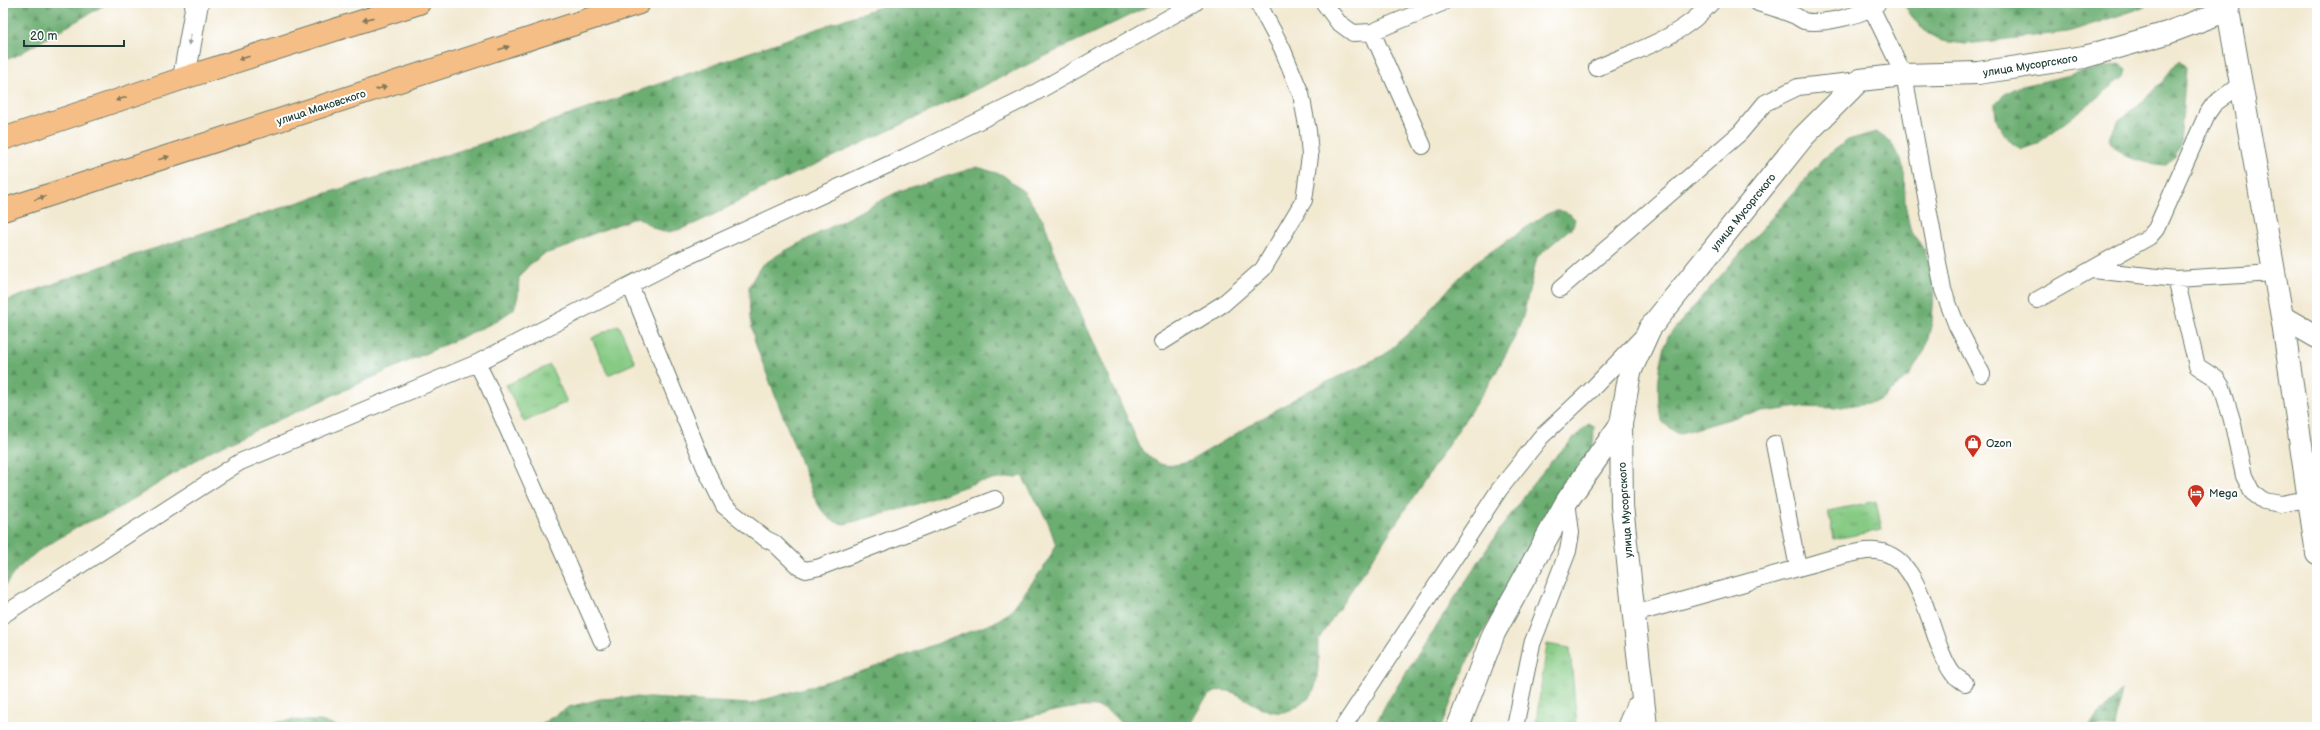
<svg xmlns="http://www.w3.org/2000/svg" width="2320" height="730" font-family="'Balsamiq Sans',sans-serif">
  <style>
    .grass { fill: #86ca84; stroke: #52845c }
    .forest { fill: url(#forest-firs); stroke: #467653 }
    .park { fill: url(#park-tufts); stroke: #52845c }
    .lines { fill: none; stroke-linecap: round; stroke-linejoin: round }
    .lane-casing { stroke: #69796b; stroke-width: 18 }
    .street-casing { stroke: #69796b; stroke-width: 24 }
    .highway-casing { stroke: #69796b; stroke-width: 24 }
    .lane { stroke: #fff; stroke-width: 16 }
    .street { stroke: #fff; stroke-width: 22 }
    .highway { stroke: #f6be87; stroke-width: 22 }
    .oneway { fill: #807759 }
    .oneway2 { fill: #8f9e9a }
    .labels { text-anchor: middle; stroke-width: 4; stroke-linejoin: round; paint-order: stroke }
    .street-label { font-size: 11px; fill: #1f3d34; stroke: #fff }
    .poi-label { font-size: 11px; fill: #1f3d34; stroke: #fff; text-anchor: start }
  </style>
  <defs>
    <pattern id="forest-firs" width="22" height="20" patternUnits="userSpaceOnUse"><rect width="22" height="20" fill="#6cae72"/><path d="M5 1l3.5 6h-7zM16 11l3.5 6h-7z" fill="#588f5e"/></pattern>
    <pattern id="park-tufts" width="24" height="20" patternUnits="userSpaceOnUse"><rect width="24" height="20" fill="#86ca84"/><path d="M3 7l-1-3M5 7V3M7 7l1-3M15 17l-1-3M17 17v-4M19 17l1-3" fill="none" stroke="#6da56d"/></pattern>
  </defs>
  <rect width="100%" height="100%" fill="#fff"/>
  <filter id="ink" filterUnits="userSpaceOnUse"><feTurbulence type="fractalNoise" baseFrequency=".025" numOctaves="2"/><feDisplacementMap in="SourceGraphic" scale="8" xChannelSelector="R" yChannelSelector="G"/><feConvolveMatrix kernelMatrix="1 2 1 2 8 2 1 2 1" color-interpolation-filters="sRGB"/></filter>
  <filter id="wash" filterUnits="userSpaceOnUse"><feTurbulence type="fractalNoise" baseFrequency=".012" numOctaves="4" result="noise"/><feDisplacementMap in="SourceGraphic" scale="16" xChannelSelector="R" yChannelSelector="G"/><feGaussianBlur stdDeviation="0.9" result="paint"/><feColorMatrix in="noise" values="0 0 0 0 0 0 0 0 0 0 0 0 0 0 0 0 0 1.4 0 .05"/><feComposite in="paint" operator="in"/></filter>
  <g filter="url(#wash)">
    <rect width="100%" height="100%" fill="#f2e9d1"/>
    <path class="grass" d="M 619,325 L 635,363 L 608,375 L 592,338 Z"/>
    <path class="forest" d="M 3,3 L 108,3 L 14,57 L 3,60 Z
      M 891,3 L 1155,3 C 1027,65 900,127 770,185 C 744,197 694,229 668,232 C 657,233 647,222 637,217 L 582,238 L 570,246 L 544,254 L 529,265 L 519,277 L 518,296 L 514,309 L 495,322 L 212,450 L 111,513 L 83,524 L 38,551 L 17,569 L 3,588 L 3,302 L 131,256 L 552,121 Z
      M 1903,3 L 2150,3 L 2142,8 L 2068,32 L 1966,44 L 1942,41 L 1927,33 L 1914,20 Z
      M 2179,61 L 2186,67 L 2180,147 L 2174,158 L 2166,165 C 2145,163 2118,160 2109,139 L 2118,120 L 2136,107 L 2163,81 Z
      M 2119,64 L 2126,69 L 2124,77 L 2037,144 L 2022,149 C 2003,141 1994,122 1995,103 L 2005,94 L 2018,87 Z
      M 1876,132 L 1891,142 L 1904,168 L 1905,203 L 1910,229 L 1924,250 L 1932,270 L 1934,291 L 1932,322 L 1925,350 L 1909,376 L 1879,401 L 1835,408 L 1800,407 L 1747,414 L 1678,434 L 1661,421 C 1656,388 1658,369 1668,336 L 1824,158 L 1848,140 Z
      M 977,167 L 1003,175 L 1024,192 L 1044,221 L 1055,255 L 1140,447 C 1158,467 1164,469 1190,461 L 1308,391 L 1384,355 L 1425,318 L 1451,286 L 1474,263 L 1545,215 C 1557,209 1565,209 1575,219 L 1573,226 L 1537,257 L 1523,316 L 1515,337 L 1494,376 L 1318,640 C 1317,657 1321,683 1310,697 C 1307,700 1301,703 1297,706 C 1266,729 1239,681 1215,692 C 1202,698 1197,715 1188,727 L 1124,727 C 1119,721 1113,714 1106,710 C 1089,699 1017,719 997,727 L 536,727 L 569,707 L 600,699 L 633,697 L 750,704 L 869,669 L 993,623 L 1009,613 L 1047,563 L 1056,545 L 1048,522 L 1022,476 L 977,482 L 906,508 L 844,524 C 827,522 822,511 814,497 L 755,343 L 750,319 L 749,286 L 761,266 L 781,253 L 899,191 Z
      M 1589,423 L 1594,426 L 1593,450 L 1540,529 L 1468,660 L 1441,727 L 1374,727 L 1387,702 L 1496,535 L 1532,485 L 1555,457 Z
      M 2122,690 L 2115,727 L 2089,727 Z
      M 291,720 L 321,721 L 339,727 L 246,727 Z"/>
    <path class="park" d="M 550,365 L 567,402 L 524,422 L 506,385 Z
      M 1876,501 L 1882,530 L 1834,539 L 1828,511 Z
      M 1547,644 L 1570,648 L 1577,727 L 1560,727 L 1536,721 Z"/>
  </g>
  <g filter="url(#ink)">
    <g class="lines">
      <defs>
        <path id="lane" d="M 1324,3 L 1338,22 L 1353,33 L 1372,32 L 1442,3
          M 1758,3 C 1770,7 1782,10 1793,15 C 1797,16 1801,20 1804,21 C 1822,25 1865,15 1878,3
          M 1869,3 L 1904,75 L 1943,290 L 1957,326 L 1982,374
          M 1372,32 L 1423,146
          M 1597,68 C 1637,50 1682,37 1711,3
          M 2092,270 L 2176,279 L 2274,273
          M 2176,279 L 2197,366 L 2217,379 L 2222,387 L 2232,420 L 2244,476 L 2252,492 L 2264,501 L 2281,504 L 2308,499
          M 630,285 L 706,470 L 724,506 L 766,539 L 774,543 L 799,567 L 806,570 L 820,567 L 995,499
          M 1560,289 L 1740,133 L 1765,103 L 1798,87 L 1860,80
          M 2037,300 L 2149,237 L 2156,229 L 2207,114 L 2214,104 L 2241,84
          M 1162,342 L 1223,304 L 1263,269 L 1304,200 L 1310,156 L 1308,131 L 1301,94 L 1282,48 L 1258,3
          M 477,363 L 489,387 L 602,641
          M 1798,568 C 1820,562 1843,554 1866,551 C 1925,544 1927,640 1953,674 C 1956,677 1961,680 1965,683
          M 1634,614 L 1798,568 L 1774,444
          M 3,615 L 240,462 L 477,363 L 673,263 L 905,157 L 1024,99 L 1195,3
          M 1343,727 L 1499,490 L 1541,437 L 1590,391 L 1641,338
          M 1515,727 L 1532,644 L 1568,551 L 1571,533 L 1567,501
          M 1625,727 L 1634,706 L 1644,700"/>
        <path id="street" d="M 2228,3 L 2228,10 L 2282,317 L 2317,554
          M 184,78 L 197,3
          M 2282,317 L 2317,337
          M 1458,727 L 1494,633 L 1567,501 L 1621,424
          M 1646,727 L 1622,506 L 1621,424 L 1630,372 L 1650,328 L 1803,137 L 1860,80 L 1904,75 L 1978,73 L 2084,57 L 2167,33 L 2228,10"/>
        <path id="highway" d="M 3,139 L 184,78 L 419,3
          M 3,210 L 639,3"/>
      </defs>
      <use href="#lane" class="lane-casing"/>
      <use href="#street" class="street-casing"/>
      <use href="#highway" class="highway-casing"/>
      <use href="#lane" class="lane"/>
      <use href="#street" class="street"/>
      <use href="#highway" class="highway"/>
    </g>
    <defs><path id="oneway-solid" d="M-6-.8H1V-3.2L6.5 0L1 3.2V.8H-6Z"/></defs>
    <g class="oneway">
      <use href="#oneway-solid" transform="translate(368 19) rotate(162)"/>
      <use href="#oneway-solid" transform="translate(504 48) rotate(-18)"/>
      <use href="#oneway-solid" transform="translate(244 58) rotate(163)"/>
      <use href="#oneway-solid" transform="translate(381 88) rotate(-18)"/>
      <use href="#oneway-solid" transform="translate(121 99) rotate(161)"/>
      <use href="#oneway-solid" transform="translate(164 158) rotate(-18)"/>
      <use href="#oneway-solid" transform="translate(40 198) rotate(-18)"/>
    </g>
    <use class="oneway2" href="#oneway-solid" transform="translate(190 40) rotate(100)"/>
  </g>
  <defs>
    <symbol id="shop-pin" viewBox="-11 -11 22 30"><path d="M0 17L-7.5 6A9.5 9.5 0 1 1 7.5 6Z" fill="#c8321e" stroke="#fff"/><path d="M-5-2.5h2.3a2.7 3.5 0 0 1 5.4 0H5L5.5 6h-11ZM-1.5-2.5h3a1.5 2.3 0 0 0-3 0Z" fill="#fff"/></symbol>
    <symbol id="hotel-pin" viewBox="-11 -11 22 30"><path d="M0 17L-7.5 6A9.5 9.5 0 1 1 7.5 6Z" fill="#c8321e" stroke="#fff"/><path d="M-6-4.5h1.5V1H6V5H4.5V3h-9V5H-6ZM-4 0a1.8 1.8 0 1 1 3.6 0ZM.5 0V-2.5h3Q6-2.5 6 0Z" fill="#fff"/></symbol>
  </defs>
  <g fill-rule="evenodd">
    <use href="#shop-pin" x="1963" y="433" width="20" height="27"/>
    <use href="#hotel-pin" x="2186" y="483" width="20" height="27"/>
  </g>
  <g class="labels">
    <g class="street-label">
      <text transform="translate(2030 65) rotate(-9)" y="4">улица Мусоргского</text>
      <text transform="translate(321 107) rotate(-18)" y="4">улица Маковского</text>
      <text transform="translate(1743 212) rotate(-51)" y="4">улица Мусоргского</text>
      <text transform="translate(1625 510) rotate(-94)" y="4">улица Мусоргского</text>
    </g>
    <g class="poi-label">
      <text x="1986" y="447">Ozon</text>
      <text x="2209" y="497">Mega</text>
    </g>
  </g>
  <rect width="2320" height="730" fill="none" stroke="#fff" stroke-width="16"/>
  <path d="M24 40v6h100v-6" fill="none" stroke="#1f3d34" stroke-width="2"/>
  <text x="30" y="40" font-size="12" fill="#1f3d34" stroke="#ffffff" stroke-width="3" paint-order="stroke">20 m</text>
</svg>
